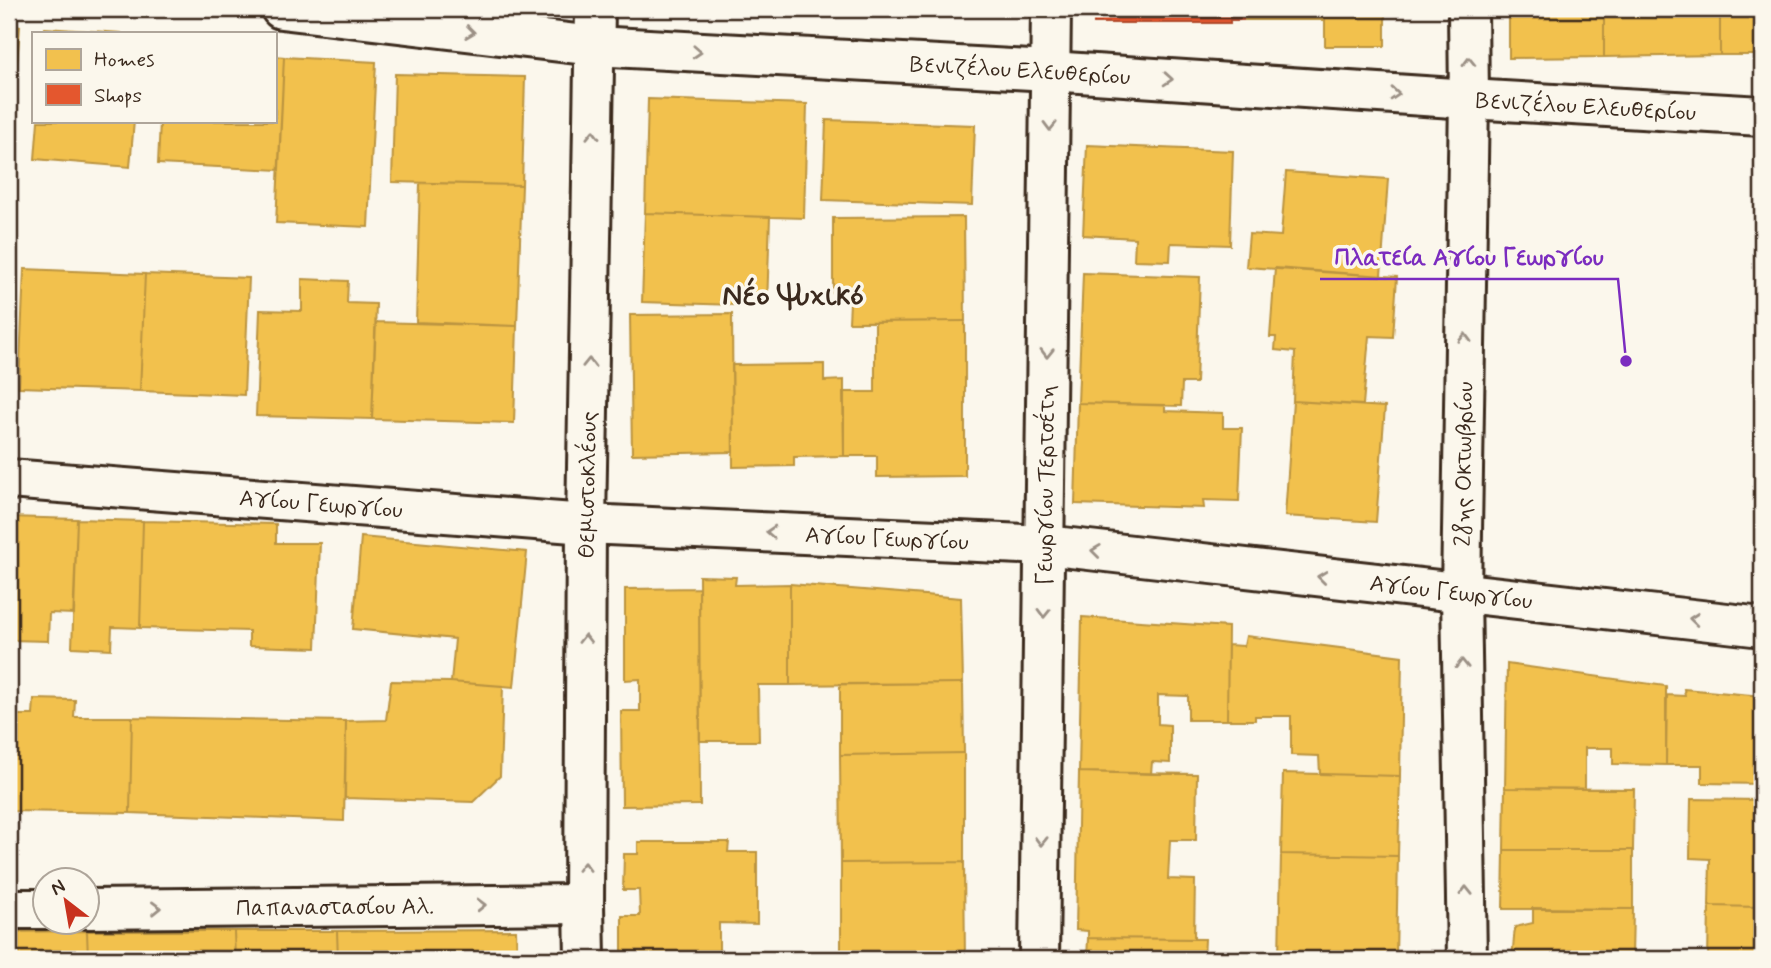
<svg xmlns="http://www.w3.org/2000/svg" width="1771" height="968" font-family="Mynerve,sans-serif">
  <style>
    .homes { fill: #f2c14e; stroke: #bb9440; stroke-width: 2 }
    .shops { fill: #e4572e; stroke: #b14a29; stroke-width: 2 }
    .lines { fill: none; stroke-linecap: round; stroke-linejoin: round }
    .street-casing { stroke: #3b2a1e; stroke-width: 44 }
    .street { stroke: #fbf7ec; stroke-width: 38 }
    .oneway { stroke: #9b9085 }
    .labels { text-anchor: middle; stroke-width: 7; stroke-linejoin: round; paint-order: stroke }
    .street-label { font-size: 23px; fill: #3b2a1e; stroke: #fbf7ec }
    .district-label { font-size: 30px; font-weight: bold; fill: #3b2a1e; stroke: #fbf7ec }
    .leader { fill: none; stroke: #7b2cbf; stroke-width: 2.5 }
    .callout-dot { fill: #7b2cbf; stroke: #fbf7ec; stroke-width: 2.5 }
    .callout-label { font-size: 24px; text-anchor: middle; font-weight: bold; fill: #7b2cbf; stroke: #fbf7ec; stroke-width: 7; stroke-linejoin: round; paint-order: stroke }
  </style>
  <rect width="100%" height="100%" fill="#fbf7ec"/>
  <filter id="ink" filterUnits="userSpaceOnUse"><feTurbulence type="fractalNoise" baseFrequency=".0143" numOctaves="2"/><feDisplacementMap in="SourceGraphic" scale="14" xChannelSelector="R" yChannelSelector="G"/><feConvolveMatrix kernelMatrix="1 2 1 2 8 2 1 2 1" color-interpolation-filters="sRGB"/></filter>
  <g filter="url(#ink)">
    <path class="homes" d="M 1243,9 L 1385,9 L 1385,46 L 1325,46 L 1325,20 L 1243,20 Z
      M 1509,9 L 1604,9 L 1604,57 L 1509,58 Z
      M 1604,9 L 1720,9 L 1720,55 L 1604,57 Z
      M 1720,9 L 1762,9 L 1762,55 L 1720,55 Z
      M 9,25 L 20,26 L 11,138 L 9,138 Z
      M 45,28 L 122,33 L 45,33 Z
      M 275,56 L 284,57 L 279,170 L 158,164 L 160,121 L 275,121 Z
      M 284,57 L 376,62 L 368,227 L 276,223 Z
      M 395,74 L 525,77 L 522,185 L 392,182 Z
      M 648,99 L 807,104 L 804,218 L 645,213 Z
      M 826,120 L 975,125 L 972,205 L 823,200 Z
      M 38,121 L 134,121 L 130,167 L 35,159 Z
      M 1087,145 L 1233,151 L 1230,245 L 1171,243 L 1170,261 L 1134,260 L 1135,238 L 1083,235 Z
      M 1286,172 L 1388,179 L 1381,276 L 1246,267 L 1249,234 L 1281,236 Z
      M 420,183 L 522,185 L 517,326 L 416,322 Z
      M 645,213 L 770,217 L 767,306 L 642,302 Z
      M 964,217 L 965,321 L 849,322 L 850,302 L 833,302 L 833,218 Z
      M 1275,268 L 1397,277 L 1393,337 L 1369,336 L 1363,405 L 1293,401 L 1295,352 L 1275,350 L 1276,337 L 1270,337 Z
      M 24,269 L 145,274 L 140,391 L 19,387 Z
      M 1083,273 L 1200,277 L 1196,383 L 1182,383 L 1181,406 L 1078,403 Z
      M 145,274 L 249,278 L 244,395 L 140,391 Z
      M 302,279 L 348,281 L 347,303 L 376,304 L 372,419 L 256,416 L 260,310 L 302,311 Z
      M 732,314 L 733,452 L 632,454 L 630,315 Z
      M 965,321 L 965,476 L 877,477 L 877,456 L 844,456 L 843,392 L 875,392 L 875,322 Z
      M 376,322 L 517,326 L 514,423 L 372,419 Z
      M 824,364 L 824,381 L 844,380 L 844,456 L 794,457 L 794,466 L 733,467 L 732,365 Z
      M 1293,401 L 1385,407 L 1376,522 L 1285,516 Z
      M 1078,403 L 1165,405 L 1165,411 L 1223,413 L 1223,428 L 1242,428 L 1239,501 L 1203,500 L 1204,508 L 1075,504 Z
      M 9,517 L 77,519 L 74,614 L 49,613 L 48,641 L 9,640 Z
      M 77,519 L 143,521 L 140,628 L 112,627 L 111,649 L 72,647 Z
      M 143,521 L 276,524 L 276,543 L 320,543 L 316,648 L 249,646 L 249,631 L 140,628 Z
      M 361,537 L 527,552 L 514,687 L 451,682 L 455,639 L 353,629 Z
      M 699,576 L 736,577 L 735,585 L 790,584 L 790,685 L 758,685 L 759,741 L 700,741 Z
      M 790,584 L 961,598 L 963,683 L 790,685 Z
      M 699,588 L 700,805 L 622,806 L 621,711 L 640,711 L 640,679 L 625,680 L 625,589 Z
      M 1082,617 L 1228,627 L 1227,720 L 1188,720 L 1188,696 L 1158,695 L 1158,724 L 1170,725 L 1170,763 L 1152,762 L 1151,774 L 1079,772 Z
      M 1246,636 L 1402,656 L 1400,776 L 1320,774 L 1319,756 L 1291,755 L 1291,716 L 1255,716 L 1255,720 L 1227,720 L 1228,645 L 1244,646 Z
      M 1507,664 L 1666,686 L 1666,765 L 1613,764 L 1613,748 L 1585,748 L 1585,789 L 1505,788 Z
      M 391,681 L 451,682 L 503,686 L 500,776 L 473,802 L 345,798 L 346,721 L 386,720 Z
      M 963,683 L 964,753 L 840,755 L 840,684 Z
      M 1684,689 L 1762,696 L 1762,784 L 1702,783 L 1702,765 L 1666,765 L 1667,695 L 1685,696 Z
      M 34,699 L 75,700 L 74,717 L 132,717 L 130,813 L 9,811 L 9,715 L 33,715 Z
      M 132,717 L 346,721 L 344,821 L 130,813 Z
      M 964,753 L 964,862 L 841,863 L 840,755 Z
      M 1079,772 L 1197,774 L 1196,840 L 1170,840 L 1168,879 L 1195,880 L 1194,939 L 1088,938 L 1088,931 L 1076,930 Z
      M 1283,773 L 1400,776 L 1398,856 L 1281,854 Z
      M 1505,788 L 1634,789 L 1633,850 L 1504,850 Z
      M 1691,799 L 1762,800 L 1762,907 L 1709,906 L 1710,859 L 1690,858 Z
      M 638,842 L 729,842 L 728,852 L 757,852 L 757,924 L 719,923 L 719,959 L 622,959 L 622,916 L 640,916 L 639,890 L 623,890 L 624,854 L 638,854 Z
      M 1504,850 L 1633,850 L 1633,909 L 1503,909 Z
      M 1281,854 L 1398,856 L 1396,959 L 1279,959 Z
      M 964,862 L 965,959 L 841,959 L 841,863 Z
      M 1709,906 L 1762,907 L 1762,959 L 1708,959 Z
      M 1533,908 L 1633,909 L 1632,959 L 1512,959 L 1515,927 L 1533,923 Z
      M 516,930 L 517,959 L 338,959 L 337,931 Z
      M 87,931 L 88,959 L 9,959 L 9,932 Z
      M 87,931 L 234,931 L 235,959 L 88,959 Z
      M 234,931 L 337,931 L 338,959 L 235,959 Z
      M 1088,938 L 1205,939 L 1204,959 L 1087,959 Z"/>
    <path class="shops" d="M 1094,9 L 1243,9 L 1243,20 L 1230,20 L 1230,23 L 1094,23 Z"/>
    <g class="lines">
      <defs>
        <g id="street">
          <path id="s1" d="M 281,9 L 594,46 L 1050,71 L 1469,99 L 1762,116"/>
          <path id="s2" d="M 9,479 L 586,524 L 1045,545 L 1762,627"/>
          <path d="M 9,909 L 46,909"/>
          <path id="s3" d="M 88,909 L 584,904"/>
          <path id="s4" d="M 585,959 L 584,904 L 586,524 L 595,9"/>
          <path id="s5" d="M 1039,959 L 1051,9"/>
          <path id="s6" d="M 1467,959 L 1461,593 L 1469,99 L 1468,9"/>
        </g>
      </defs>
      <use href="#street" class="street-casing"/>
      <use href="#street" class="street"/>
    </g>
    <defs><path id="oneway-chevron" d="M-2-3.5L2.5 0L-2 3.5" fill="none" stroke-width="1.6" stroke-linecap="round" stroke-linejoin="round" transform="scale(1.75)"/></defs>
    <g class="oneway">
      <use href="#oneway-chevron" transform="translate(470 32) rotate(7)"/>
      <use href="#oneway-chevron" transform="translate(697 52) rotate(3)"/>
      <use href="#oneway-chevron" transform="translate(1469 62) rotate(-91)"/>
      <use href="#oneway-chevron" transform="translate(1168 79) rotate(4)"/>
      <use href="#oneway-chevron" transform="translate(1395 94) rotate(4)"/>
      <use href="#oneway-chevron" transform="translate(1050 126) rotate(91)"/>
      <use href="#oneway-chevron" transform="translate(593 135) rotate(-89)"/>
      <use href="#oneway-chevron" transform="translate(1465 338) rotate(-89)"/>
      <use href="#oneway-chevron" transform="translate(1047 353) rotate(91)"/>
      <use href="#oneway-chevron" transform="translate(589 363) rotate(-89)"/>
      <use href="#oneway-chevron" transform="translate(771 532) rotate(-177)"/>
      <use href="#oneway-chevron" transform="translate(1096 551) rotate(-173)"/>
      <use href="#oneway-chevron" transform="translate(1322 577) rotate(-173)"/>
      <use href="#oneway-chevron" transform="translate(1044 613) rotate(91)"/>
      <use href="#oneway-chevron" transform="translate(1694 619) rotate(-174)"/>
      <use href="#oneway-chevron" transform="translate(585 639) rotate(-90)"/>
      <use href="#oneway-chevron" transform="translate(1462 664) rotate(-91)"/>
      <use href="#oneway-chevron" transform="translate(1041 841) rotate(91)"/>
      <use href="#oneway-chevron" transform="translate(584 867) rotate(-90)"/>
      <use href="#oneway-chevron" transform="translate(1466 891) rotate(-91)"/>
      <use href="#oneway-chevron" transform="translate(481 905) rotate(-1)"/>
      <use href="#oneway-chevron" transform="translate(156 908) rotate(-1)"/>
    </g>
  </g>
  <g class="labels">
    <g class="street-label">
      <text dy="8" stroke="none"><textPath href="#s1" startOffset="742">Βενιζέλου Ελευθερίου</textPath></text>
      <text dy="8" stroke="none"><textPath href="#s1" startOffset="1309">Βενιζέλου Ελευθερίου</textPath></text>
      <text dy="8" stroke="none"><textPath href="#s6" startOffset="495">28ης Οκτωβρίου</textPath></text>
      <text dy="8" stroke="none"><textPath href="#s4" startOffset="474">Θεμιστοκλέους</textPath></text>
      <text dy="8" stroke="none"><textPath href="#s5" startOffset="474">Γεωργίου Τερτσέτη</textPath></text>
      <text dy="8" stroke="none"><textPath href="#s2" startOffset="313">Αγίου Γεωργίου</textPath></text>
      <text dy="8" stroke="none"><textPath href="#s2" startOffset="880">Αγίου Γεωργίου</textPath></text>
      <text dy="8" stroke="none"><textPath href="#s2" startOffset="1447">Αγίου Γεωργίου</textPath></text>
      <text dy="8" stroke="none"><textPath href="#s3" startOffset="247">Παπαναστασίου Αλ.</textPath></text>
    </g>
    <g class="district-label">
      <text x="793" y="305">Νέο Ψυχικό</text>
    </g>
  </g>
  <path class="leader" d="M1626 361L1618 279H1320"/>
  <circle class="callout-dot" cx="1626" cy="361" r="7"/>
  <g class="callout-label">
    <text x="1469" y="265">Πλατεία Αγίου Γεωργίου</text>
  </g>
  <rect width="1771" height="968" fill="none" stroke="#fbf7ec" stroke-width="35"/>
  <rect x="18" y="18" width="1736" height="933" fill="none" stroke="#3b2a1e" stroke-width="2.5" filter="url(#ink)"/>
  <rect x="32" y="32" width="245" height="91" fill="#fbf7ec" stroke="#aea59a" stroke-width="2"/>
  <rect x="46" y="49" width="35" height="21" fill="#f2c14e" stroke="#aea59a" stroke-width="2"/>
  <text x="94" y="66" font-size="21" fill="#3b2a1e">Homes</text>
  <rect x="46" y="84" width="35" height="21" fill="#e4572e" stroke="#aea59a" stroke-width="2"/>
  <text x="94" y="102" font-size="21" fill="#3b2a1e">Shops</text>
  <g transform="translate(66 901) rotate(329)"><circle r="33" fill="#fbf7ec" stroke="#aea59a" stroke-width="2"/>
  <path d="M0-5L12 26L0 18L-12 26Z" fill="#c8321e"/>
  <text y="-10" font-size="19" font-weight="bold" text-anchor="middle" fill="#3b2a1e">N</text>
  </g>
</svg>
